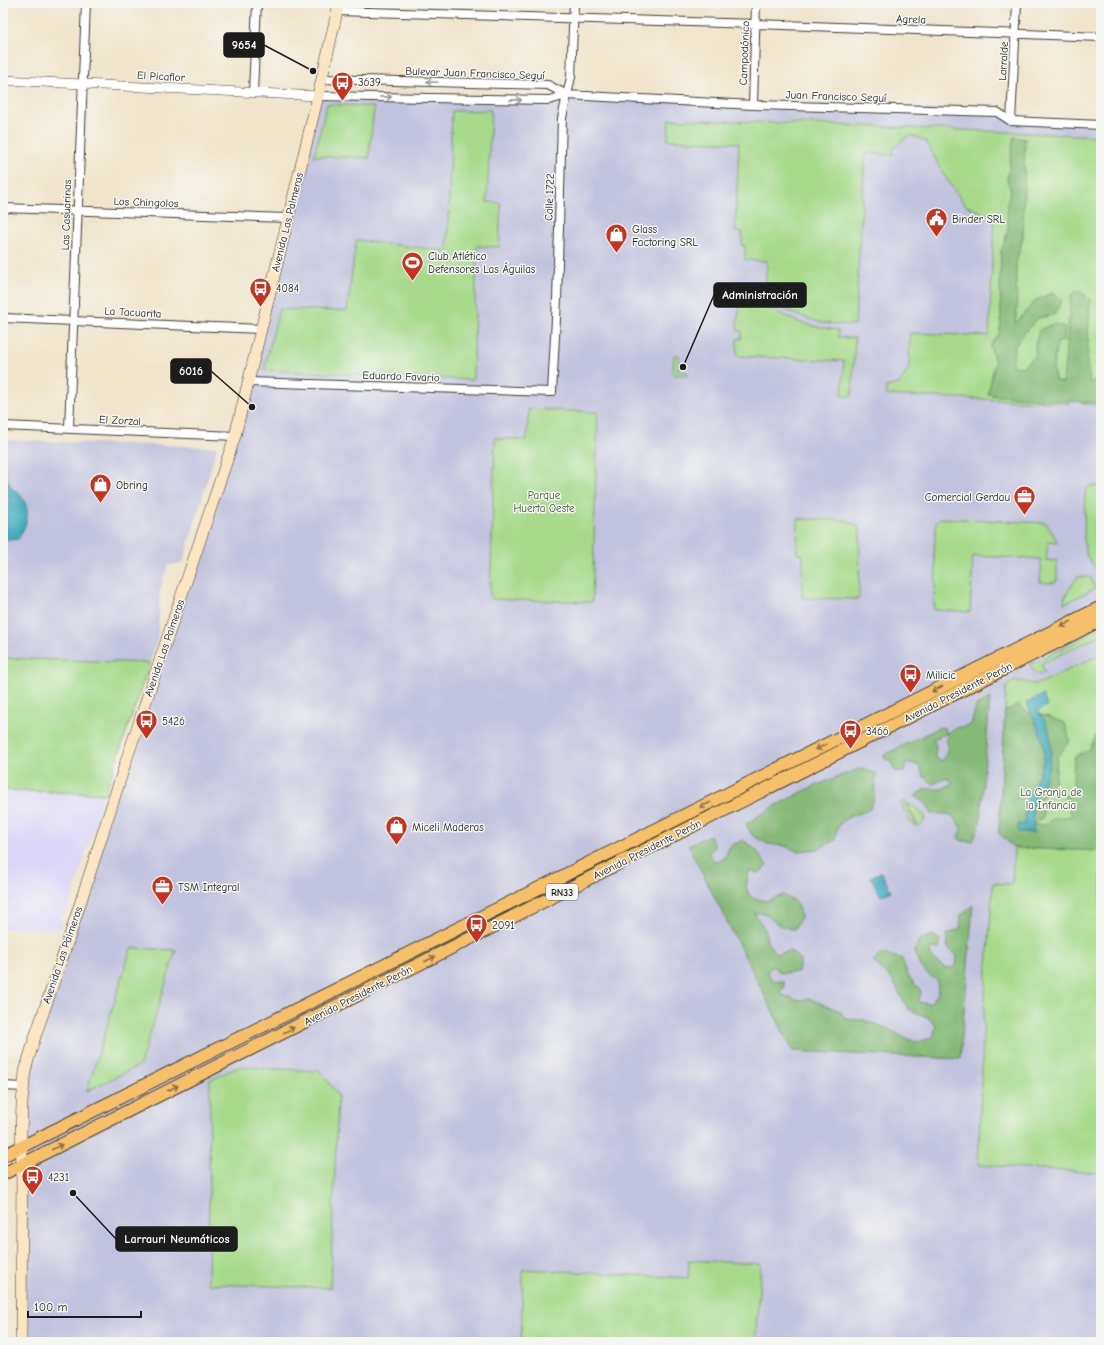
<svg xmlns="http://www.w3.org/2000/svg" width="1104" height="1345" font-family="'Comic Neue',sans-serif">
  <style>
    .built { fill: #dbd6f7 }
    .industrial { fill: #c1c2dd }
    .green { fill: #a6da8a; stroke: #617b53 }
    .forest { fill: #84ba76; stroke: #506b49; fill-rule: evenodd }
    .water { fill: #3eacbc; stroke: #2d646c }
    .lines { fill: none; stroke-linecap: round; stroke-linejoin: round }
    .minor-casing { stroke: #3c3a36; stroke-width: 10 }
    .tertiary-casing { stroke: #3c3a36; stroke-width: 10 }
    .secondary-casing { stroke: #3c3a36; stroke-width: 12 }
    .primary-casing { stroke: #3c3a36; stroke-width: 14 }
    .minor { stroke: #fff; stroke-width: 8 }
    .tertiary { stroke: #fff; stroke-width: 9 }
    .secondary { stroke: #fbe6c4; stroke-width: 11 }
    .primary { stroke: #f6c06b; stroke-width: 12 }
    .oneway { stroke: #999 }
    .oneway2 { stroke: #896e44 }
    .labels { text-anchor: middle; stroke-width: 3; stroke-linejoin: round; paint-order: stroke }
    .shield { fill: #f6f6f2; stroke: #5d5d5c; stroke-width: 1 }
    .shield-label { font-size: 10px; font-weight: bold; fill: #1c1c1c }
    .street-label { font-size: 11px; fill: #1c1c1c; stroke: #f6f6f2 }
    .poi-label { font-size: 11px; fill: #1c1c1c; stroke: #f6f6f2; text-anchor: start }
    .park-label { font-size: 11px; fill: #45553d; stroke: #f6f6f2 }
    .leader { fill: none; stroke: #1c1c1c; stroke-width: 1.5 }
    .callout-dot { fill: #1c1c1c; stroke: #f6f6f2; stroke-width: 1.5 }
    .callout { fill: #1c1c1c; stroke: #1c1c1c; stroke-width: 1.5 }
    .callout-label { font-size: 12px; text-anchor: middle; font-weight: bold; fill: #fff }
  </style>
  <rect width="100%" height="100%" fill="#f6f6f2"/>
  <filter id="ink" filterUnits="userSpaceOnUse"><feTurbulence type="fractalNoise" baseFrequency=".025" numOctaves="2"/><feDisplacementMap in="SourceGraphic" scale="8" xChannelSelector="R" yChannelSelector="G"/><feConvolveMatrix kernelMatrix="1 2 1 2 8 2 1 2 1" color-interpolation-filters="sRGB"/></filter>
  <filter id="wash" filterUnits="userSpaceOnUse"><feTurbulence type="fractalNoise" baseFrequency=".012" numOctaves="4" result="noise"/><feDisplacementMap in="SourceGraphic" scale="16" xChannelSelector="R" yChannelSelector="G"/><feGaussianBlur stdDeviation="0.9" result="paint"/><feColorMatrix in="noise" values="0 0 0 0 0 0 0 0 0 0 0 0 0 0 0 0 0 1.4 0 .05"/><feComposite in="paint" operator="in"/></filter>
  <g filter="url(#wash)">
    <rect width="100%" height="100%" fill="#f0e4ca"/>
    <path class="built" d="M 3,790 L 105,794 L 67,912 L 61,915 L 60,918 L 63,923 L 60,930 L 3,928 Z"/>
    <path class="industrial" d="M 567,95 L 997,112 L 1011,121 L 1101,125 L 1101,1342 L 21,1342 L 25,1071 L 235,436 L 318,96 L 549,100 Z
      M 3,440 L 217,447 L 183,563 L 168,565 L 160,591 L 158,636 L 150,663 L 3,658 Z"/>
    <path class="green" d="M 327,104 L 374,107 L 369,158 L 314,156 Z
      M 491,110 L 487,202 L 501,203 L 499,247 L 477,246 L 473,380 L 264,370 L 279,309 L 347,311 L 356,240 L 447,251 L 452,111 Z
      M 669,119 L 866,126 L 1101,136 L 1101,405 L 1083,404 L 1081,362 L 1069,360 L 1070,403 L 886,395 L 886,387 L 899,384 L 909,368 L 910,333 L 989,336 L 994,218 L 965,205 L 944,175 L 926,141 L 910,135 L 893,148 L 893,155 L 865,153 L 855,325 L 822,323 L 797,315 L 767,300 L 765,296 L 767,261 L 745,260 L 745,245 L 742,246 L 742,232 L 735,231 L 739,143 L 668,140 Z
      M 740,305 L 766,307 L 798,322 L 822,328 L 838,330 L 838,337 L 855,338 L 852,396 L 842,396 L 844,361 L 737,356 L 737,339 L 741,339 L 742,331 L 738,331 L 737,325 Z
      M 674,355 L 679,355 L 678,372 L 688,372 L 687,376 L 675,375 L 673,373 Z
      M 529,409 L 598,412 L 592,602 L 490,599 L 495,438 L 527,440 Z
      M 1092,486 L 1101,486 L 1101,575 L 1087,556 L 1084,543 L 1085,493 L 1087,488 Z
      M 940,518 L 1046,523 L 1058,542 L 1048,541 L 1046,560 L 1057,561 L 1057,581 L 1052,583 L 1040,582 L 1041,559 L 973,556 L 970,612 L 934,610 L 936,562 L 934,557 L 936,522 Z
      M 798,519 L 847,520 L 857,526 L 860,531 L 859,596 L 858,599 L 802,598 L 803,554 L 797,554 Z
      M 1077,577 L 1087,577 L 1091,578 L 1095,588 L 1064,604 L 1065,596 Z
      M 1101,628 L 1101,635 L 1041,664 L 1045,673 L 1040,675 L 1035,673 L 1030,665 Z
      M 1101,654 L 1101,1173 L 978,1165 L 984,1010 L 993,883 L 1012,884 L 1014,848 L 999,833 L 1006,687 C 1019,676 1019,682 1033,684 C 1036,684 1040,683 1043,682 Z
      M 3,658 L 150,663 L 105,794 L 3,790 Z
      M 903,802 L 905,802 L 916,826 L 910,822 L 901,803 Z
      M 907,803 L 916,808 L 925,816 C 924,821 923,824 918,826 Z
      M 131,948 L 176,950 L 140,1065 L 87,1091 Z
      M 238,1067 L 320,1071 L 338,1095 L 330,1288 L 208,1284 L 210,1080 Z
      M 689,1260 L 761,1264 L 755,1342 L 521,1342 L 523,1269 L 688,1278 Z"/>
    <path class="forest" d="M 1014,137 L 1025,139 L 1023,237 L 1016,263 L 1017,308 L 1015,324 L 1036,300 L 1052,293 L 1062,300 L 1054,315 L 1038,318 L 1023,334 L 1014,348 L 1012,366 L 1022,367 L 1036,355 L 1035,345 L 1039,330 L 1054,324 L 1065,327 L 1064,340 L 1057,343 L 1053,367 L 1055,380 L 1063,383 L 1071,295 L 1079,290 L 1090,300 L 1087,363 L 1090,383 L 1101,377 L 1101,403 L 996,396 L 988,394 L 995,362 L 990,346 L 999,334 L 1001,323 L 1000,277 L 1001,251 L 1008,230 L 1007,204 L 1011,190 L 1007,180 Z
      M 990,698 L 980,822 L 973,841 L 962,841 L 958,838 L 961,829 C 955,813 948,813 932,814 L 926,803 L 915,796 L 925,789 L 942,789 L 953,783 L 947,778 L 933,784 L 924,777 L 918,765 L 907,762 L 904,772 L 895,771 L 890,760 L 885,759 L 884,755 L 940,727 L 945,728 L 946,733 L 956,728 L 971,725 L 976,706 ZM 946,733 L 948,749 L 943,761 L 935,758 L 936,745 L 932,740 Z
      M 1018,705 L 1029,713 L 1046,716 L 1065,723 L 1070,741 L 1057,757 L 1055,782 L 1040,799 L 1044,816 L 1032,825 L 1046,824 L 1055,818 L 1072,816 L 1065,797 L 1073,787 L 1074,757 L 1089,750 L 1101,726 L 1101,851 L 1014,848 L 999,833 L 1005,711 Z
      M 863,768 L 876,774 L 874,799 L 869,810 C 849,817 837,817 835,840 L 818,849 L 797,851 L 785,846 L 768,844 L 752,835 L 746,824 C 782,800 822,781 863,768 Z
      M 710,835 L 715,847 L 708,853 L 714,861 L 724,859 L 730,846 L 743,840 L 756,850 L 767,866 L 759,873 L 749,871 L 746,887 L 751,898 L 767,901 L 783,895 L 796,902 L 801,917 L 794,929 C 782,929 773,921 765,913 L 754,913 L 765,929 L 767,942 L 776,954 L 791,951 L 800,960 L 798,972 L 781,973 L 773,966 L 767,971 L 772,980 L 784,982 L 784,988 L 780,991 L 781,994 L 795,1000 L 810,999 L 840,1011 L 845,1019 L 863,1020 L 887,1028 L 904,1038 L 918,1042 L 933,1037 L 936,1026 L 929,1018 L 908,1009 L 892,980 L 873,961 L 882,953 L 902,959 L 908,976 L 921,991 L 919,1002 L 930,1004 L 938,994 L 937,980 L 924,972 L 914,952 L 919,940 L 933,935 L 940,940 L 939,949 L 930,948 L 931,957 L 945,968 L 956,967 L 957,955 L 948,948 L 947,934 L 960,929 L 961,915 L 973,905 L 960,1059 L 793,1051 L 688,845 Z"/>
    <path class="water" d="M 3,471 C 6,476 8,483 12,488 C 15,491 19,493 21,496 C 32,511 27,525 18,539 L 8,540 L 3,536 L 3,506 L 8,503 L 9,498 L 3,484 Z
      M 1043,695 L 1047,706 L 1037,711 C 1040,715 1044,719 1046,723 C 1054,740 1052,763 1044,780 C 1042,786 1037,792 1035,799 C 1031,809 1034,822 1033,833 L 1018,832 L 1018,824 L 1025,825 C 1025,819 1025,812 1026,806 C 1029,788 1043,774 1044,753 C 1044,736 1033,718 1026,703 Z
      M 881,872 L 891,891 L 881,896 L 871,877 Z"/>
  </g>
  <g filter="url(#ink)">
    <g class="lines">
      <defs>
        <path id="minor" d="M 337,11 L 756,24 L 1101,37
          M 322,79 L 548,85 L 567,95
          M 253,92 L 257,3
          M 318,96 L 549,100 L 567,95 L 753,105 L 997,112 L 1011,121 L 1101,125
          M 753,105 L 756,3
          M 1011,121 L 1017,3
          M 3,208 L 288,218
          M 3,318 L 261,329
          M 248,382 L 552,392 L 557,300 L 562,118 L 571,77 L 574,3
          M 3,426 L 235,436
          M 69,428 L 86,3
          M 3,1086 L 24,1087"/>
        <path id="tertiary" d="M 3,80 L 318,96"/>
        <path id="secondary" d="M 21,1342 L 22,1165 L 21,1135 L 22,1103 L 25,1071 L 35,1037 L 69,938 L 128,755 L 235,436 L 318,96 L 339,3"/>
        <path id="primary" d="M 3,1156 L 1101,607
          M 3,1174 L 1101,620"/>
      </defs>
      <use href="#minor" class="minor-casing"/>
      <use href="#tertiary" class="tertiary-casing"/>
      <use href="#secondary" class="secondary-casing"/>
      <use href="#primary" class="primary-casing"/>
      <use href="#minor" class="minor"/>
      <use href="#tertiary" class="tertiary"/>
      <use href="#secondary" class="secondary"/>
      <use href="#primary" class="primary"/>
    </g>
    <defs><path id="oneway-shaft" d="M-6 0H5M1.5-3L5.5 0L1.5 3" fill="none" stroke-width="1.6" stroke-linecap="round" stroke-linejoin="round"/></defs>
    <g class="oneway">
      <use href="#oneway-shaft" transform="translate(432 82) rotate(-178)"/>
      <use href="#oneway-shaft" transform="translate(386 97) rotate(1)"/>
      <use href="#oneway-shaft" transform="translate(516 100) rotate(1)"/>
    </g>
    <g class="oneway2">
      <use href="#oneway-shaft" transform="translate(1066 624) rotate(153)"/>
      <use href="#oneway-shaft" transform="translate(937 689) rotate(153)"/>
      <use href="#oneway-shaft" transform="translate(821 747) rotate(153)"/>
      <use href="#oneway-shaft" transform="translate(705 805) rotate(153)"/>
      <use href="#oneway-shaft" transform="translate(430 959) rotate(-27)"/>
      <use href="#oneway-shaft" transform="translate(289 1030) rotate(-27)"/>
      <use href="#oneway-shaft" transform="translate(173 1088) rotate(-27)"/>
      <use href="#oneway-shaft" transform="translate(57 1147) rotate(-27)"/>
    </g>
  </g>
  <defs>
    <symbol id="bus-pin" viewBox="-11 -11 22 30"><path d="M0 17L-7.5 6A9.5 9.5 0 1 1 7.5 6Z" fill="#c8321e" stroke="#f6f6f2"/><path d="M-5-6H5V4H4V6H2V4H-2V6H-4V4H-5ZM-3.5-4V0h7V-4ZM-3.5 1.2v1.5H-2V1.2ZM2 1.2v1.5H3.5V1.2Z" fill="#fff"/></symbol>
    <symbol id="civic-pin" viewBox="-11 -11 22 30"><path d="M0 17L-7.5 6A9.5 9.5 0 1 1 7.5 6Z" fill="#c8321e" stroke="#f6f6f2"/><path d="M-.6-6.5H3V-4.5H.6V-3L4-1V1h2V6H-6V1h2V-1L-.6-3ZM-1.2 2.5V6h2.4V2.5Z" fill="#fff"/></symbol>
    <symbol id="shop-pin" viewBox="-11 -11 22 30"><path d="M0 17L-7.5 6A9.5 9.5 0 1 1 7.5 6Z" fill="#c8321e" stroke="#f6f6f2"/><path d="M-5-2.5h2.3a2.7 3.5 0 0 1 5.4 0H5L5.5 6h-11ZM-1.5-2.5h3a1.5 2.3 0 0 0-3 0Z" fill="#fff"/></symbol>
    <symbol id="stadium-pin" viewBox="-11 -11 22 30"><path d="M0 17L-7.5 6A9.5 9.5 0 1 1 7.5 6Z" fill="#c8321e" stroke="#f6f6f2"/><path d="M0-5a6.5 5 0 1 0 0 10a6.5 5 0 1 0 0-10ZM-3.5-1.8h7v3.6h-7Z" fill="#fff"/></symbol>
    <symbol id="office-pin" viewBox="-11 -11 22 30"><path d="M0 17L-7.5 6A9.5 9.5 0 1 1 7.5 6Z" fill="#c8321e" stroke="#f6f6f2"/><path d="M-6-3h4V-5.5h4V-3h4V5H-6ZM-1-4.5V-3h2v-1.5ZM-6 0V1H6V0Z" fill="#fff"/></symbol>
  </defs>
  <g fill-rule="evenodd">
    <use href="#bus-pin" x="330" y="70" width="25" height="34"/>
    <use href="#civic-pin" x="924" y="206" width="25" height="34"/>
    <use href="#shop-pin" x="604" y="222" width="25" height="34"/>
    <use href="#stadium-pin" x="400" y="250" width="25" height="34"/>
    <use href="#bus-pin" x="248" y="276" width="25" height="34"/>
    <use href="#shop-pin" x="88" y="472" width="25" height="34"/>
    <use href="#office-pin" x="1012" y="484" width="25" height="34"/>
    <use href="#bus-pin" x="898" y="662" width="25" height="34"/>
    <use href="#bus-pin" x="134" y="708" width="25" height="34"/>
    <use href="#bus-pin" x="838" y="718" width="25" height="34"/>
    <use href="#shop-pin" x="384" y="814" width="25" height="34"/>
    <use href="#office-pin" x="150" y="874" width="25" height="34"/>
    <use href="#bus-pin" x="464" y="912" width="25" height="34"/>
    <use href="#bus-pin" x="20" y="1164" width="25" height="34"/>
  </g>
  <g class="labels">
    <rect class="shield" x="546" y="884" width="32" height="16" rx="3"/>
    <g class="shield-label">
      <text x="562" y="896">RN33</text>
    </g>
    <g class="street-label">
      <text transform="translate(911 19) rotate(2)" y="4">Agrela</text>
      <text transform="translate(744 53) rotate(-88)" y="4">Campodónico</text>
      <text transform="translate(1003 61) rotate(-87)" y="4">Larralde</text>
      <text transform="translate(475 73) rotate(2)" y="4">Bulevar Juan Francisco Seguí</text>
      <text transform="translate(161 76) rotate(3)" y="4">El Picaflor</text>
      <text transform="translate(836 96) rotate(2)" y="4">Juan Francisco Seguí</text>
      <text transform="translate(549 197) rotate(-88)" y="4">Calle 1722</text>
      <text transform="translate(146 202) rotate(2)" y="4">Los Chingolos</text>
      <text transform="translate(66 215) rotate(-88)" y="4">Las Casuarinas</text>
      <text transform="translate(287 222) rotate(-76)" y="4">Avenida Las Palmeras</text>
      <text transform="translate(133 312) rotate(3)" y="4">La Tacuarita</text>
      <text transform="translate(401 376) rotate(2)" y="4">Eduardo Favario</text>
      <text transform="translate(120 420) rotate(3)" y="4">El Zorzal</text>
      <text transform="translate(164 648) rotate(-71)" y="4">Avenida Las Palmeras</text>
      <text transform="translate(958 692) rotate(-27)" y="4">Avenida Presidente Perón</text>
      <text transform="translate(647 849) rotate(-27)" y="4">Avenida Presidente Perón</text>
      <text transform="translate(62 955) rotate(-71)" y="4">Avenida Las Palmeras</text>
      <text transform="translate(358 995) rotate(-27)" y="4">Avenida Presidente Perón</text>
    </g>
    <g class="poi-label">
      <text x="358" y="86">3639</text>
      <text x="952" y="223">Binder SRL</text>
      <text x="632" y="233">Glass<tspan x="632" dy="13">Factoring SRL</tspan></text>
      <text x="428" y="260">Club Atlético<tspan x="428" dy="13">Defensores Las Águilas</tspan></text>
      <text x="276" y="292">4084</text>
      <text x="116" y="489">Obring</text>
      <text x="1010" y="501" text-anchor="end">Comercial Gerdau</text>
      <text x="926" y="679">Milicic</text>
      <text x="162" y="725">5426</text>
      <text x="866" y="735">3466</text>
      <text x="412" y="831">Miceli Maderas</text>
      <text x="178" y="891">TSM Integral</text>
      <text x="492" y="929">2091</text>
      <text x="48" y="1181">4231</text>
    </g>
    <g class="park-label">
      <text x="544" y="499">Parque<tspan x="544" dy="13">Huerta Oeste</tspan></text>
      <text x="1051" y="796">La Granja de<tspan x="1051" dy="13">la Infancia</tspan></text>
    </g>
  </g>
  <path class="leader" d="M313 71L264 45M683 367L714 295M252 407L211 371M73 1193L116 1239"/>
  <g class="callout-dot">
    <circle cx="313" cy="71" r="4"/>
    <circle cx="683" cy="367" r="4"/>
    <circle cx="252" cy="407" r="4"/>
    <circle cx="73" cy="1193" r="4"/>
  </g>
  <g class="callout">
    <rect x="224" y="33" width="40" height="24" rx="4"/>
    <rect x="714" y="283" width="92" height="24" rx="4"/>
    <rect x="171" y="359" width="40" height="24" rx="4"/>
    <rect x="116" y="1227" width="121" height="24" rx="4"/>
  </g>
  <g class="callout-label">
    <text x="244" y="49">9654</text>
    <text x="760" y="299">Administración</text>
    <text x="191" y="375">6016</text>
    <text x="177" y="1243">Larrauri Neumáticos</text>
  </g>
  <rect width="1104" height="1345" fill="none" stroke="#f6f6f2" stroke-width="16"/>
  <path d="M28 1311v6h113v-6" fill="none" stroke="#1c1c1c" stroke-width="2"/>
  <text x="34" y="1311" font-size="12" fill="#1c1c1c" stroke="#f6f6f2" stroke-width="3" paint-order="stroke">100 m</text>
</svg>
